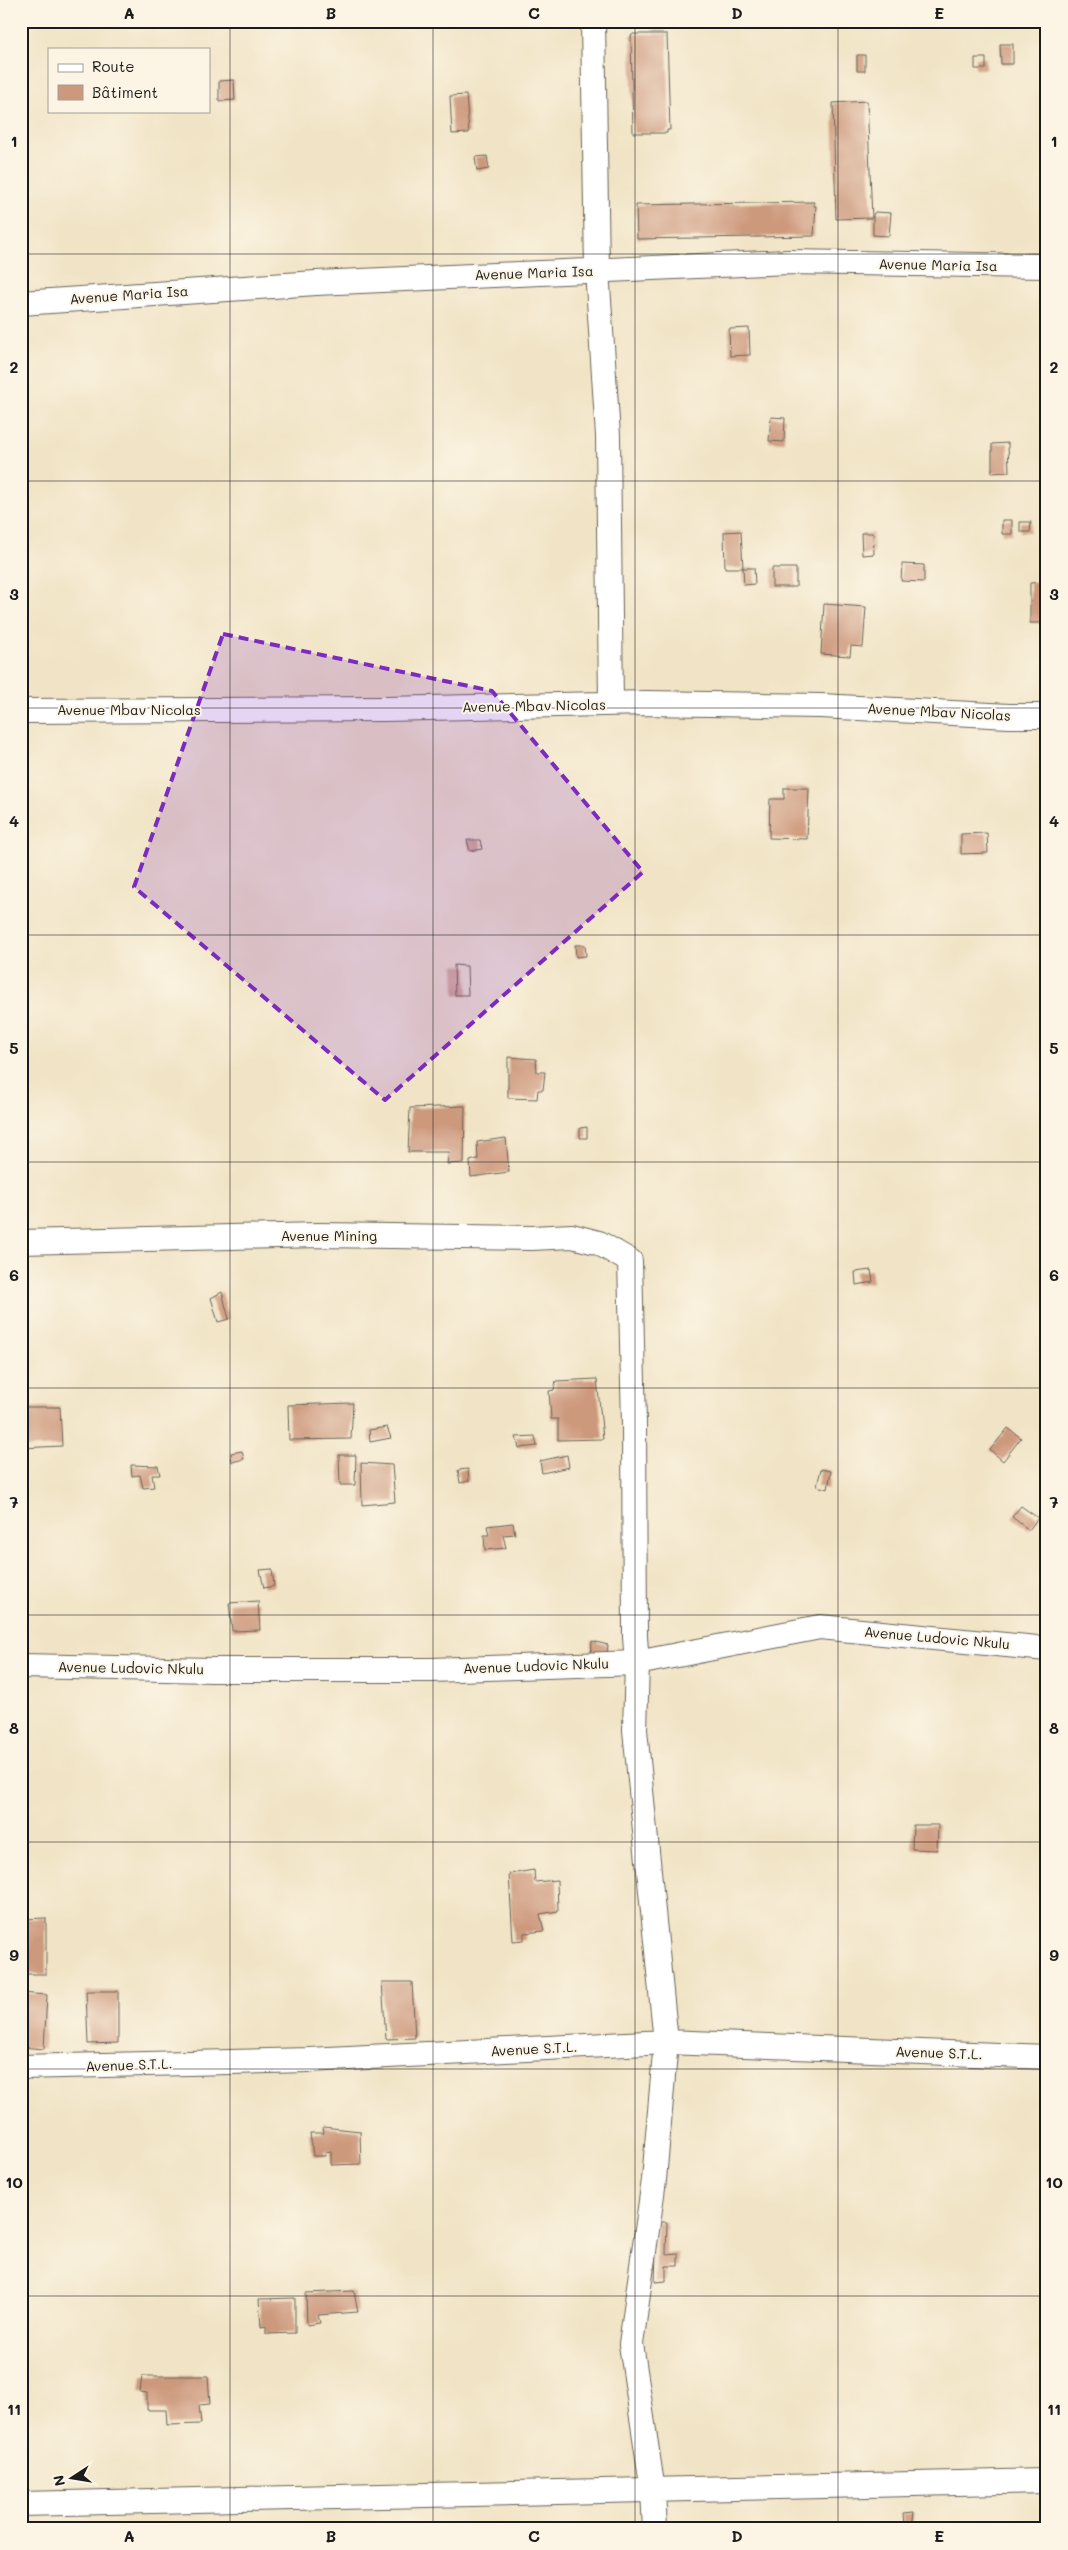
<svg xmlns="http://www.w3.org/2000/svg" width="1068" height="2550" font-family="Mali,sans-serif">
  <style>
    .building { fill: #cd997d }
    .lines { fill: none; stroke-linecap: round; stroke-linejoin: round }
    .minor-casing { stroke: #676258; stroke-width: 26 }
    .minor { stroke: #fff; stroke-width: 24 }
    .marked { fill: #7b2cbf; fill-opacity: 0.2; stroke: #7b2cbf; stroke-width: 4; stroke-dasharray: 10 6; stroke-linejoin: round }
    .grid { fill: none; stroke: #1c1c1c; stroke-width: 1; stroke-opacity: 0.55 }
    .labels { text-anchor: middle; stroke-width: 4; stroke-linejoin: round; paint-order: stroke }
    .street-label { font-size: 14px; fill: #1c1c1c; stroke: #fcf5e5 }
    .neatline { fill: none; stroke: #1c1c1c; stroke-width: 2 }
    .grid-label { font-size: 16px; text-anchor: middle; font-weight: bold; fill: #1c1c1c }
  </style>
  <rect width="100%" height="100%" fill="#fcf5e5"/>
  <filter id="ink" filterUnits="userSpaceOnUse"><feTurbulence type="fractalNoise" baseFrequency=".02" numOctaves="2"/><feDisplacementMap in="SourceGraphic" scale="10" xChannelSelector="R" yChannelSelector="G"/><feConvolveMatrix kernelMatrix="1 2 1 2 8 2 1 2 1" color-interpolation-filters="sRGB"/></filter>
  <filter id="wash" filterUnits="userSpaceOnUse"><feTurbulence type="fractalNoise" baseFrequency=".0096" numOctaves="4" result="noise"/><feDisplacementMap in="SourceGraphic" scale="20" xChannelSelector="R" yChannelSelector="G"/><feGaussianBlur stdDeviation="1.12" result="paint"/><feColorMatrix in="noise" values="0 0 0 0 0 0 0 0 0 0 0 0 0 0 0 0 0 1.4 0 .05"/><feComposite in="paint" operator="in"/></filter>
  <g filter="url(#wash)">
    <rect width="100%" height="100%" fill="#f1e4c6"/>
    <g id="blocks">
      <path class="building" d="M 885,21 L 899,21 L 899,27 L 885,27 Z
        M 633,34 L 667,34 L 670,130 L 667,130 L 667,133 L 633,133 L 631,36 Z
        M 1000,44 L 1013,44 L 1013,64 L 1001,64 Z
        M 857,55 L 865,55 L 865,71 L 857,71 Z
        M 975,58 L 986,58 L 986,69 L 975,69 Z
        M 234,80 L 235,100 L 219,101 L 219,81 Z
        M 466,95 L 469,133 L 452,134 L 450,96 Z
        M 867,101 L 872,218 L 836,219 L 833,103 Z
        M 487,156 L 489,169 L 477,171 L 475,157 Z
        M 814,202 L 814,206 L 816,206 L 814,236 L 637,239 L 636,205 Z
        M 875,212 L 891,213 L 889,236 L 873,235 L 873,215 Z
        M 749,328 L 750,355 L 730,356 L 729,329 Z
        M 771,417 L 785,418 L 784,442 L 769,441 Z
        M 1008,443 L 1009,472 L 992,473 L 992,444 Z
        M 1002,520 L 1012,520 L 1012,534 L 1002,534 Z
        M 1020,522 L 1031,522 L 1030,532 L 1020,532 Z
        M 741,531 L 743,568 L 725,568 L 724,532 Z
        M 861,533 L 873,533 L 874,554 L 862,555 Z
        M 902,564 L 924,565 L 924,582 L 901,581 Z
        M 743,568 L 754,568 L 755,584 L 744,585 Z
        M 772,568 L 796,568 L 796,587 L 772,587 Z
        M 1047,582 L 1047,623 L 1030,623 L 1030,583 Z
        M 824,604 L 866,607 L 863,647 L 851,646 L 850,656 L 821,654 Z
        M 784,788 L 809,788 L 807,839 L 769,838 L 770,799 L 784,799 Z
        M 987,833 L 988,853 L 961,854 L 961,834 Z
        M 467,840 L 480,840 L 482,849 L 470,851 Z
        M 575,945 L 585,945 L 586,956 L 576,957 Z
        M 454,965 L 467,966 L 468,995 L 455,995 Z
        M 508,1057 L 536,1059 L 537,1072 L 545,1072 L 543,1090 L 538,1090 L 537,1099 L 508,1098 Z
        M 465,1106 L 464,1163 L 447,1164 L 449,1152 L 408,1152 L 410,1108 Z
        M 587,1127 L 587,1138 L 580,1138 L 580,1128 Z
        M 506,1138 L 509,1172 L 471,1177 L 470,1161 L 478,1159 L 477,1142 Z
        M 1043,1236 L 1047,1236 L 1047,1248 L 1043,1248 Z
        M 871,1270 L 873,1282 L 856,1285 L 855,1272 Z
        M 222,1292 L 229,1319 L 218,1322 L 211,1298 Z
        M 597,1379 L 603,1439 L 558,1440 L 558,1419 L 551,1419 L 549,1391 L 554,1390 L 556,1381 Z
        M 353,1403 L 351,1439 L 289,1440 L 288,1405 Z
        M 21,1407 L 60,1407 L 62,1446 L 21,1448 Z
        M 387,1427 L 391,1438 L 370,1442 L 369,1430 Z
        M 1008,1428 L 1021,1438 L 1003,1461 L 990,1450 Z
        M 535,1436 L 537,1446 L 519,1448 L 516,1437 Z
        M 242,1451 L 244,1459 L 232,1462 L 231,1453 Z
        M 339,1455 L 356,1455 L 355,1485 L 340,1485 Z
        M 567,1455 L 569,1467 L 542,1473 L 540,1461 Z
        M 361,1463 L 392,1465 L 395,1502 L 362,1505 Z
        M 131,1465 L 158,1466 L 160,1475 L 152,1475 L 154,1487 L 143,1488 L 140,1475 L 132,1476 Z
        M 468,1469 L 469,1481 L 460,1483 L 458,1470 Z
        M 821,1469 L 831,1471 L 828,1489 L 817,1486 Z
        M 1021,1506 L 1038,1518 L 1029,1530 L 1012,1517 Z
        M 513,1523 L 515,1534 L 503,1535 L 506,1548 L 485,1550 L 484,1535 L 489,1535 L 487,1526 Z
        M 272,1569 L 274,1586 L 264,1588 L 260,1570 Z
        M 258,1601 L 260,1630 L 232,1631 L 229,1603 Z
        M 592,1641 L 608,1645 L 606,1662 L 591,1660 Z
        M 913,1825 L 938,1825 L 937,1850 L 912,1849 Z
        M 534,1870 L 535,1882 L 557,1880 L 558,1911 L 540,1914 L 544,1931 L 524,1933 L 524,1940 L 513,1941 L 509,1874 Z
        M 46,1918 L 46,1974 L 21,1974 L 21,1919 Z
        M 382,1982 L 412,1982 L 415,2038 L 386,2039 Z
        M 86,1991 L 118,1991 L 118,2043 L 88,2044 Z
        M 21,1993 L 47,1995 L 44,2049 L 21,2047 Z
        M 323,2127 L 360,2131 L 361,2164 L 331,2165 L 331,2151 L 325,2152 L 325,2156 L 313,2156 L 310,2133 L 324,2133 Z
        M 657,2222 L 667,2222 L 666,2254 L 678,2253 L 678,2266 L 666,2266 L 666,2281 L 655,2282 Z
        M 354,2291 L 358,2312 L 318,2315 L 320,2323 L 307,2325 L 306,2293 Z
        M 295,2298 L 295,2333 L 266,2334 L 266,2326 L 261,2327 L 259,2299 Z
        M 142,2376 L 208,2376 L 210,2404 L 199,2405 L 201,2424 L 167,2425 L 166,2410 L 147,2410 L 147,2393 L 140,2392 Z
        M 914,2512 L 912,2527 L 904,2526 L 903,2513 Z"/>
    </g>
  </g>
  <g filter="url(#ink)">
    <use href="#blocks" fill-opacity="0" stroke="#676258" stroke-width="1"/>
    <g class="lines">
      <defs>
        <path id="minor" d="M 593,21 L 597,270 L 608,436 L 611,704
          M 21,303 L 316,283 L 788,262 L 1047,266
          M 21,711 L 385,709 L 647,703 L 821,706 L 1009,716 L 1047,716
          M 21,1242 L 319,1235 L 532,1238 L 572,1236 L 599,1243 L 630,1261 L 634,1424 L 635,1637 L 637,1663 L 635,1730 L 666,2042 L 654,2180 L 631,2344 L 653,2491 L 655,2529
          M 21,1666 L 213,1670 L 431,1670 L 637,1663 L 820,1627 L 1047,1649
          M 21,2067 L 309,2060 L 666,2042 L 1047,2057
          M 21,2504 L 1047,2481"/>
      </defs>
      <use href="#minor" class="minor-casing"/>
      <use href="#minor" class="minor"/>
    </g>
  </g>
  <path class="marked" d="M 223,634 L 492,691 L 643,872 L 385,1100 L 134,887 Z"/>
  <path class="grid" d="M 230,21 L 230,2529M 433,21 L 433,2529M 635,21 L 635,2529M 838,21 L 838,2529M 21,254 L 1047,254M 21,481 L 1047,481M 21,708 L 1047,708M 21,935 L 1047,935M 21,1162 L 1047,1162M 21,1388 L 1047,1388M 21,1615 L 1047,1615M 21,1842 L 1047,1842M 21,2069 L 1047,2069M 21,2296 L 1047,2296"/>
  <g class="labels">
    <g class="street-label">
      <text transform="translate(938 265) rotate(1)" y="5">Avenue Maria Isa</text>
      <text transform="translate(534 273) rotate(-2)" y="5">Avenue Maria Isa</text>
      <text transform="translate(129 295) rotate(-4)" y="5">Avenue Maria Isa</text>
      <text transform="translate(534 706) rotate(-1)" y="5">Avenue Mbav Nicolas</text>
      <text x="129" y="715">Avenue Mbav Nicolas</text>
      <text transform="translate(939 712) rotate(3)" y="5">Avenue Mbav Nicolas</text>
      <text x="329" y="1241">Avenue Mining</text>
      <text transform="translate(937 1638) rotate(5)" y="5">Avenue Ludovic Nkulu</text>
      <text transform="translate(536 1666) rotate(-2)" y="5">Avenue Ludovic Nkulu</text>
      <text transform="translate(131 1668) rotate(1)" y="5">Avenue Ludovic Nkulu</text>
      <text transform="translate(534 2049) rotate(-3)" y="5">Avenue S.T.L.</text>
      <text transform="translate(939 2053) rotate(2)" y="5">Avenue S.T.L.</text>
      <text transform="translate(129 2065) rotate(-2)" y="5">Avenue S.T.L.</text>
    </g>
  </g>
  <rect width="1068" height="2550" fill="none" stroke="#fcf5e5" stroke-width="55"/>
  <rect x="48" y="48" width="162" height="65" fill="#fcf5e5" stroke="#a29e95"/>
  <rect x="58" y="64" width="25" height="8" fill="#ffffff" stroke="#a29e95"/>
  <text x="92" y="72" font-size="15" fill="#1c1c1c">Route</text>
  <rect x="58" y="85" width="25" height="15" fill="#cd997d" stroke="#a29e95"/>
  <text x="92" y="98" font-size="15" fill="#1c1c1c">Bâtiment</text>
  <g transform="translate(72 2478) rotate(258)" stroke="#fcf5e5" stroke-width="4" paint-order="stroke">
  <path d="M0-4L9 19L0 12L-9 19Z" fill="#1c1c1c"/>
  <text y="-8" font-size="14" font-weight="bold" text-anchor="middle" fill="#1c1c1c">N</text>
  </g>
  <rect x="28" y="28" width="1012" height="2494" class="neatline"/>
  <g class="grid-label">
    <text x="129" y="19">A</text>
    <text x="331" y="19">B</text>
    <text x="534" y="19">C</text>
    <text x="737" y="19">D</text>
    <text x="939" y="19">E</text>
    <text x="14" y="147">1</text>
    <text x="1054" y="147">1</text>
    <text x="14" y="373">2</text>
    <text x="1054" y="373">2</text>
    <text x="14" y="600">3</text>
    <text x="1054" y="600">3</text>
    <text x="14" y="827">4</text>
    <text x="1054" y="827">4</text>
    <text x="14" y="1054">5</text>
    <text x="1054" y="1054">5</text>
    <text x="14" y="1281">6</text>
    <text x="1054" y="1281">6</text>
    <text x="14" y="1508">7</text>
    <text x="1054" y="1508">7</text>
    <text x="14" y="1734">8</text>
    <text x="1054" y="1734">8</text>
    <text x="14" y="1961">9</text>
    <text x="1054" y="1961">9</text>
    <text x="14" y="2188">10</text>
    <text x="1054" y="2188">10</text>
    <text x="14" y="2415">11</text>
    <text x="1054" y="2415">11</text>
    <text x="129" y="2542">A</text>
    <text x="331" y="2542">B</text>
    <text x="534" y="2542">C</text>
    <text x="737" y="2542">D</text>
    <text x="939" y="2542">E</text>
  </g>
</svg>
